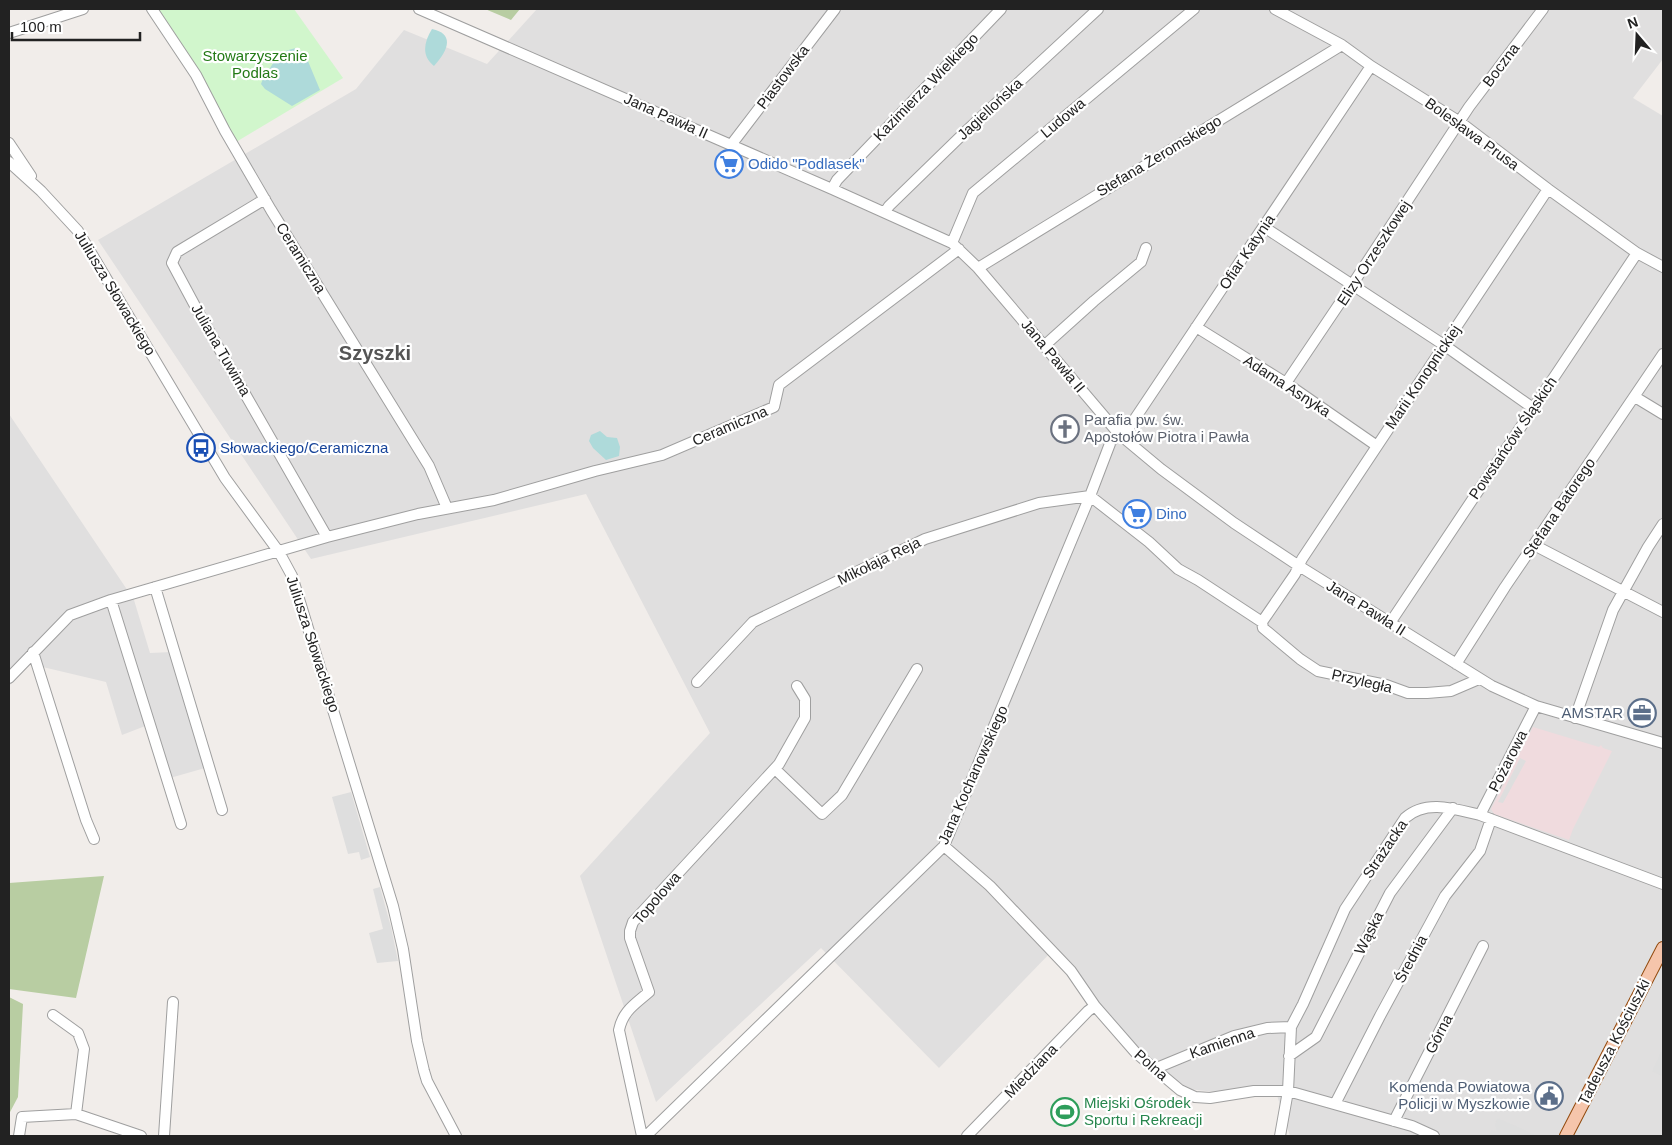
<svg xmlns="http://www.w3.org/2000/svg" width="1672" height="1145" font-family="Arial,sans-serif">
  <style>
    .residential { fill: #e0dfdf }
    .commercial { fill: #f0dbde }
    .forest { fill: #b8cda2 }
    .park { fill: #d1f6cc }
    .parking { fill: #dedede }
    .water { fill: #aedada }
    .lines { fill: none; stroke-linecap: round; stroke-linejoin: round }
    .minor-casing { stroke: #9f9f9f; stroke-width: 12 }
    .major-casing { stroke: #924a0d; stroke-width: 14 }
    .minor { stroke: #fff; stroke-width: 10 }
    .major { stroke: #f5c5ab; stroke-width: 12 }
    .labels { text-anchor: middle; stroke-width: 4.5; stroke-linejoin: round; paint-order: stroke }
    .park-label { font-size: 15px; fill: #237a16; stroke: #fff }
    .street-label { font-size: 15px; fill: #222; stroke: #fff }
    .shop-label { font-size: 15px; fill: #366cbe; stroke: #fff; text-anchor: start }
    .worship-label { font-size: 15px; fill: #5b616d; stroke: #fff; text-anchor: start }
    .transit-label { font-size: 15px; fill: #164399; stroke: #fff; text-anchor: start }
    .service-label { font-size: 15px; fill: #4e5e75; stroke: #fff; text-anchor: end }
    .leisure-label { font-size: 15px; fill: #27864d; stroke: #fff; text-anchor: start }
    .district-label { font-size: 20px; font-weight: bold; fill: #555; stroke: #fff }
  </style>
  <rect width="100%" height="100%" fill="#f1edea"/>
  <path class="residential" d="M 537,9 L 1663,9 L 1663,59 L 1633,98 L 1663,116 L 1663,1136 L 1290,1136 L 1274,1086 L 1225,1093 L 1188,1089 L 1125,1039 L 1055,948 L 939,1068 L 821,948 L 656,1102 L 580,876 L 710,733 L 586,494 L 311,559 L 98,240 L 356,89 L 404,30 L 487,64 Z
    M 9,414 L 134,600 L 150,653 L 172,652 L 205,768 L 170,778 L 153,723 L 122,735 L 106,682 L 30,664 L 9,686 Z"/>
  <path class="commercial" d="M 1533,727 L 1599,747 L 1601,745 L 1603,748 L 1612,751 L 1573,829 L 1569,840 L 1494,814 L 1491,809 Z"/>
  <path class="forest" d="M 485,9 L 520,9 L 511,20 Z
    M 104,876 L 76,998 L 9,989 L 9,883 Z
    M 9,997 L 23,1004 L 18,1097 L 9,1114 Z"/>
  <path class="park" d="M 158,9 L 294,9 L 343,78 L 236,142 Z"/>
  <path class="parking" d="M 1520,758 L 1526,761 L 1503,803 L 1498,802 Z
    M 351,792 L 370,857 L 361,860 L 359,852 L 348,854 L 332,797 Z
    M 380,887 L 391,927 L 398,961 L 377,963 L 369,933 L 383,929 L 373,889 Z
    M 1663,1048 L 1663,1077 L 1652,1071 Z
    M 1497,1118 L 1516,1126 L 1537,1136 L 1489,1136 L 1491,1130 L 1497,1131 L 1495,1125 Z"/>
  <path class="water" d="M 432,29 C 456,34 447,52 434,66 C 421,56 424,42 432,29 Z
    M 296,48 L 305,54 L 320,90 L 292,106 L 265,89 L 261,84 C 263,78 266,75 269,70 C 278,55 279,52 296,48 Z
    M 600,431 L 607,437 L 617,438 L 620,447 L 619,456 L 606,460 L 593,448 L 589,441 L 591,435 Z"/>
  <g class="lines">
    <defs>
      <path id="minor" d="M 152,9 L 196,75 L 225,131 L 271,210 L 429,466 L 447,508
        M 419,9 L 832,189 L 952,243 L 978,268 L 1119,434 L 1161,469 L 1234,523 L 1299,566 L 1492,686 L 1536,706 L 1663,743
        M 1275,9 L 1342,45 L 1371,66 L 1460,122 L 1548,189 L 1637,253 L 1663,267
        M 9,33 L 83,9
        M 9,143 L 31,176
        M 731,145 L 835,9
        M 9,162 L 41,191 L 78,231 L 225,478 L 279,552 L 292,576 L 393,906 L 403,949 L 417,1041 L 424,1071 L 427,1081 L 456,1136
        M 832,189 L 837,180 L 1001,9
        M 265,199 L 177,252 L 172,263 L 201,317 L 327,537
        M 885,212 L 889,206 L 963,134 L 1098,9
        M 1264,227 L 1444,345 L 1533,408
        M 952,243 L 973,193 L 1194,9
        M 978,268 L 1342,45
        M 1196,327 L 1286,383 L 1377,446
        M 1044,346 L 1094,301 L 1141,262 L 1146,248
        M 1286,383 L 1352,285 L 1469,107 L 1543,9
        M 1635,397 L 1663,414
        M 1534,545 L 1663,612
        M 155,587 L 222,810
        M 111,600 L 181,824
        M 1390,623 L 1637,253
        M 33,652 L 86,820 L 94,839
        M 1456,664 L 1505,587 L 1663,354
        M 9,678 L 70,615 L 111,600 L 327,537 L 418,514 L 494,500 L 595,471 L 662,455 L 774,407 L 779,385 L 959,249
        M 1479,679 L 1451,691 L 1427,693 L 1408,693 L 1386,685 L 1318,671 L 1300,659 L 1263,628 L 1262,622 L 1295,574 L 1302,559 L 1548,189
        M 697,682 L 753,622 L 925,539 L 1039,503 L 1090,496 L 1149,542 L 1178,569 L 1198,580 L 1262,622
        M 1575,718 L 1613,610 L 1648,547 L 1663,524
        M 775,769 L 822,814 L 842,795 L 917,669
        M 1480,815 L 1536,706
        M 944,846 L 990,886 L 1071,971 L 1095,1006 L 1136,1053 L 1180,1090 L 1195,1097 L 1210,1098 L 1254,1091 L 1288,1091 L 1412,1126 L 1434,1136
        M 53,1015 L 78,1033 L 84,1049 L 76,1114
        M 1289,1056 L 1316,1037 L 1390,893 L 1453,808
        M 1154,1069 L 1234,1036 L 1267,1028 L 1291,1027
        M 1335,1104 L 1380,1016 L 1445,896 L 1480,851 L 1491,819
        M 1394,1121 L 1483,946
        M 19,1136 L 22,1117 L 76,1114 L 141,1136
        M 164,1136 L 173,1002
        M 642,1136 L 619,1030 C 623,1011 634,1005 649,992 L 630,938 L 630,931 L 633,922 L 779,764 L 805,718 L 805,699 L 797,686
        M 646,1136 L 944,846 L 1090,496 L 1111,441 L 1130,426 L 1371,66
        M 967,1136 L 1088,1011 L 1095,1006
        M 1280,1136 L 1288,1091 L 1291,1027 L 1303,1004 L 1345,909 L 1405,818 C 1426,799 1455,809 1480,815 L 1663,884"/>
      <path id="major" d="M 1566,1136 L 1663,948"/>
    </defs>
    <use href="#minor" class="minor-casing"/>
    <use href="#major" class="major-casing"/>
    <use href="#minor" class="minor"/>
    <use href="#major" class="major"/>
  </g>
  <defs>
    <symbol id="supermarket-ring" viewBox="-11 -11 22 22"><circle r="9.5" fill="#fff" stroke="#3f7fe0" stroke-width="1.5"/><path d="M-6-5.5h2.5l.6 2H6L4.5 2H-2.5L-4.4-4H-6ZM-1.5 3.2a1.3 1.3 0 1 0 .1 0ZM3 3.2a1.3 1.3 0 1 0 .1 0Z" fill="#3f7fe0"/></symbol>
    <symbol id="church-ring" viewBox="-11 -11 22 22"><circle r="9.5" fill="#fff" stroke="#6b7280" stroke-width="1.5"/><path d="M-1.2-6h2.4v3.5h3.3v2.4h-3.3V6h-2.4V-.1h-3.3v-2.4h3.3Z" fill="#6b7280"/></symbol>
    <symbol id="bus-ring" viewBox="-11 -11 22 22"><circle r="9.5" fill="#fff" stroke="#1a4fb4" stroke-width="1.5"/><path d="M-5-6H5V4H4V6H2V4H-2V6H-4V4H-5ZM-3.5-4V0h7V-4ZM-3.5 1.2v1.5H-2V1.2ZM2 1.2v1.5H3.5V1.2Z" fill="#1a4fb4"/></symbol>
    <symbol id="office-ring" viewBox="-11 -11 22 22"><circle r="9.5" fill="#fff" stroke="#5c6f8a" stroke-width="1.5"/><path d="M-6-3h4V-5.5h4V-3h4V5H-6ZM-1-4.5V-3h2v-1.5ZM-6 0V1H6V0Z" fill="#5c6f8a"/></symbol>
    <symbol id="civic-ring" viewBox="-11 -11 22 22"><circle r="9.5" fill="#fff" stroke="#5c6f8a" stroke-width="1.5"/><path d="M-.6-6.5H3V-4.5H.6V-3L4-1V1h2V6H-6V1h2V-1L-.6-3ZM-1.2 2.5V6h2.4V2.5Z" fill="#5c6f8a"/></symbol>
    <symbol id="stadium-ring" viewBox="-11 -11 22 22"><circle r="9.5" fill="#fff" stroke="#2e9e5b" stroke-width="1.5"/><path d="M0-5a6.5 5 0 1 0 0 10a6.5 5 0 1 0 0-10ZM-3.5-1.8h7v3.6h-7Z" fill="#2e9e5b"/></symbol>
  </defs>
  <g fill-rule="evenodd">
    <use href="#supermarket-ring" x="713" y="148" width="32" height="32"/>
    <use href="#church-ring" x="1049" y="413" width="32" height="32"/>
    <use href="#bus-ring" x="185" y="432" width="32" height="32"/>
    <use href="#supermarket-ring" x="1121" y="498" width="32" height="32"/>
    <use href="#office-ring" x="1626" y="697" width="32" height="32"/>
    <use href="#civic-ring" x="1533" y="1080" width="32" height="32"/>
    <use href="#stadium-ring" x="1049" y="1096" width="32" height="32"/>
  </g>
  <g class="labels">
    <g class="park-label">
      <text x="255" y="61">Stowarzyszenie<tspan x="255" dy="17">Podlas</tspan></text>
    </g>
    <g class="street-label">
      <text transform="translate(1501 65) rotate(-53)" y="5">Boczna</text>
      <text transform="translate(783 77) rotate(-53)" y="5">Piastowska</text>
      <text transform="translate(926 87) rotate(-46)" y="5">Kazimierza Wielkiego</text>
      <text transform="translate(990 109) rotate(-43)" y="5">Jagiellońska</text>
      <text transform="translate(666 116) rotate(24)" y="5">Jana Pawła II</text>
      <text transform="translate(1063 118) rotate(-40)" y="5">Ludowa</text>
      <text transform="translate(1472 134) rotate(36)" y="5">Bolesława Prusa</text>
      <text transform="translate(1159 156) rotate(-31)" y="5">Stefana Żeromskiego</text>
      <text transform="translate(1247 252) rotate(-56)" y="5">Ofiar Katynia</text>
      <text transform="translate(1374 253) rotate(-57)" y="5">Elizy Orzeszkowej</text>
      <text transform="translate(301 258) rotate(58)" y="5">Ceramiczna</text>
      <text transform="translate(115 293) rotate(59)" y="5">Juliusza Słowackiego</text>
      <text transform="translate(221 350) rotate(60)" y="5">Juliana Tuwima</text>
      <text transform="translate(1053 356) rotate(50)" y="5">Jana Pawła II</text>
      <text transform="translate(1423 377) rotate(-56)" y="5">Marii Konopnickiej</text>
      <text transform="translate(1287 386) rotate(33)" y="5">Adama Asnyka</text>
      <text transform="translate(730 426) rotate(-23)" y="5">Ceramiczna</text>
      <text transform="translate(1513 438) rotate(-56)" y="5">Powstańców Śląskich</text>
      <text transform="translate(1559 508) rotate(-56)" y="5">Stefana Batorego</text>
      <text transform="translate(879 561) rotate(-26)" y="5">Mikołaja Reja</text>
      <text transform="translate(1366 608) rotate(32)" y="5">Jana Pawła II</text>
      <text transform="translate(313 644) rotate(72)" y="5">Juliusza Słowackiego</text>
      <text transform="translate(1362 681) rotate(13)" y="5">Przyległa</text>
      <text transform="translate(1508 761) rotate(-63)" y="5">Pożarowa</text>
      <text transform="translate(973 775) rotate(-66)" y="5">Jana Kochanowskiego</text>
      <text transform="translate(1385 849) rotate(-56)" y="5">Strażacka</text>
      <text transform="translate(657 898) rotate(-49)" y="5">Topolowa</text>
      <text transform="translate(1369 933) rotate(-63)" y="5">Wąska</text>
      <text transform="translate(1411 959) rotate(-62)" y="5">Średnia</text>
      <text transform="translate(1439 1034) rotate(-63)" y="5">Górna</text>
      <text transform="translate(1614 1042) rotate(-63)" y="5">Tadeusza Kościuszki</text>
      <text transform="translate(1222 1043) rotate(-19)" y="5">Kamienna</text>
      <text transform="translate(1151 1065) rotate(41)" y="5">Polna</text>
      <text transform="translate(1031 1071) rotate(-46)" y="5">Miedziana</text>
    </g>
    <g class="shop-label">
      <text x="748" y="169">Odido "Podlasek"</text>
      <text x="1156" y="519">Dino</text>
    </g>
    <g class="worship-label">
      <text x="1084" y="425">Parafia pw. św.<tspan x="1084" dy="17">Apostołów Piotra i Pawła</tspan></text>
    </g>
    <g class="transit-label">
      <text x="220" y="453">Słowackiego/Ceramiczna</text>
    </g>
    <g class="service-label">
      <text x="1623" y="718">AMSTAR</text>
      <text x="1530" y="1092">Komenda Powiatowa<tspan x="1530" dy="17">Policji w Myszkowie</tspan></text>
    </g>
    <g class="leisure-label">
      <text x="1084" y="1108">Miejski Ośrodek<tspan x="1084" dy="17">Sportu i Rekreacji</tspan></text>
    </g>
    <g class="district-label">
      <text x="375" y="360">Szyszki</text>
    </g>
  </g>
  <rect width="1672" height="1145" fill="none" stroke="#222222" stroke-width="20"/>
  <g transform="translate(1637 35) rotate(341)" stroke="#ffffff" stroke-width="4" paint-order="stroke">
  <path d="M0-4L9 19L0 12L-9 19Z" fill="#222222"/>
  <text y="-8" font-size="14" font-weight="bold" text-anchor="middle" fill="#222222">N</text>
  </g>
  <path d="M12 32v8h128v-8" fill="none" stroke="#222222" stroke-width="2.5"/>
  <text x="20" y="32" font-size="15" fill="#222222" stroke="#ffffff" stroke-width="4" paint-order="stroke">100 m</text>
</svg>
